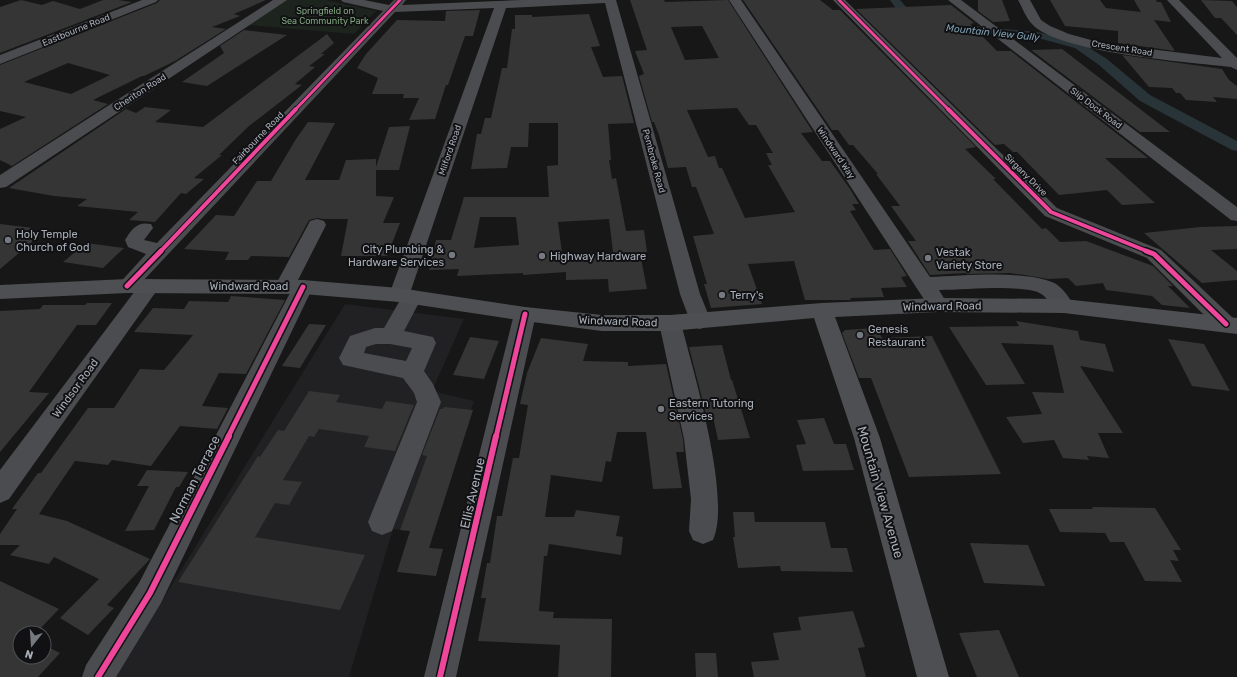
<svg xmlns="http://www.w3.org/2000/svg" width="1237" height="677" font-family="Rubik,sans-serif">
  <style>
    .built { fill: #212123 }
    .green { fill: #1d241d }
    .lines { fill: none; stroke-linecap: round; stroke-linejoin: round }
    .canal { fill: #293439; fill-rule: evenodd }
    .building { fill: #353536; fill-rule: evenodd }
    .minor { fill: #4b4c50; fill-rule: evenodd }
    .major { fill: #4d4f52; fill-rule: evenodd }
    .cycleway-far3-casing { stroke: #111113; stroke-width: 4.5 }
    .cycleway-far2-casing { stroke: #111113; stroke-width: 6 }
    .cycleway-far1-casing { stroke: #111113; stroke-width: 8 }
    .cycleway-casing { stroke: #111113; stroke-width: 9 }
    .cycleway-far3 { stroke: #ed469a; stroke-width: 3 }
    .cycleway-far2 { stroke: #ed469a; stroke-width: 4 }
    .cycleway-far1 { stroke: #ed469a; stroke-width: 5 }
    .cycleway { stroke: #ed469a; stroke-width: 6 }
    .poi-dot { fill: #757980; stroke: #111113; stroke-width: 1.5 }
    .labels { text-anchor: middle; stroke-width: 4; stroke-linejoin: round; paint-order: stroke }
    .far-park-label { font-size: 9px; fill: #7fa47e; stroke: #111113 }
    .far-street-label { font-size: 9px; fill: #a7aeb8; stroke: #111113 }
    .far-water-label { font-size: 10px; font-style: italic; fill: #7da0b4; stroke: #111113 }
    .poi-label { font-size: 11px; fill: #a7aeb8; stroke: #111113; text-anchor: start }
    .street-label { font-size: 11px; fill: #a7aeb8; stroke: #111113 }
    .near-street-label { font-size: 13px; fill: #a7aeb8; stroke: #111113 }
  </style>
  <rect width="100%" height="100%" fill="#171717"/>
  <path class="built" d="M 345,304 L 464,319 L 432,391 L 474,401 L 428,533 L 393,529 L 349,677 L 115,677 Z"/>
  <path class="green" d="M 285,0 L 326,0 L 376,11 L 354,34 L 247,25 Z"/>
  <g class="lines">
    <path class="canal" d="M 890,0 L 900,0 L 908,9 L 928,22 L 1038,32 L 1083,44 L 1107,59 L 1150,95 L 1237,141 L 1237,151 L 1232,150 L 1140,101 L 1099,65 L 1075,48 L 1038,38 L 921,27 L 900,14 Z"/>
  </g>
  <path class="building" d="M 21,0 L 42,5 L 53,1 L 80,9 L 103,0 L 118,0 L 132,2 L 0,53 L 0,7 Z
    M 160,0 L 266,0 L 234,14 L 240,16 L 212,27 L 226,29 L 175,61 L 144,76 L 142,76 L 93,100 L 108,104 L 12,166 L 0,160 L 0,129 L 26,117 L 0,111 L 0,65 L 157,3 ZM 68,63 L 110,75 L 71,94 L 24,82 Z
    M 630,0 L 664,0 L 665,2 L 728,0 L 813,132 L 801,133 L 822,161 L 830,161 L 850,189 L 859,204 L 852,204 L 856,210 L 850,211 L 874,250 L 890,249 L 907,276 L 901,277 L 907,287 L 881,288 L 884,297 L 850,298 L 851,300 L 805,300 L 794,261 L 748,264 L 762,304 L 711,308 L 704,284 L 707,284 L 693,236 L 714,234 L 696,187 L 692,187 L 686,167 L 668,168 L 659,135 L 654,122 L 652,122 L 639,76 L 644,74 L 635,51 L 647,50 ZM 702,26 L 719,58 L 685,60 L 671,27 ZM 737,108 L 749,125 L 756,125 L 773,153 L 766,153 L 772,165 L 768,165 L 795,212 L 745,218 L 722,168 L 719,168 L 715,156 L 708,157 L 687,110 Z
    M 743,0 L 820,0 L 833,10 L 840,10 L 976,147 L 965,149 L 996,179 L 993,179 L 1042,229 L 1046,228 L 1060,242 L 1086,241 L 1153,266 L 1173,286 L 1168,286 L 1190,308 L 1162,305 L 1152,296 L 1106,290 L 1103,283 L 1076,286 L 1068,278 L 1048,279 L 1025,275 L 1009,273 L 967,274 L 966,273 L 930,275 L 908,241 L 916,241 L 891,206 L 900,206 L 876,174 L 878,174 L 853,145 L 849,145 L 838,130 L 832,130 Z
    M 978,0 L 1002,0 L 1010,21 L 993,22 L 978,11 Z
    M 1050,0 L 1100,0 L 1106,8 L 1141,12 L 1134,0 L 1156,0 L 1157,2 L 1161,2 L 1171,22 L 1154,20 L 1175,51 L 1118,43 L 1118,31 L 1065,26 Z
    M 1201,0 L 1232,1 L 1237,7 L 1237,35 L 1221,18 L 1215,18 Z
    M 951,5 L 974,23 L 970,24 L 997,51 L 1011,51 L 1148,158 L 1105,158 L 1155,203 L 1122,205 L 1107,190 L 1059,195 L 1017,152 L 1013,152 L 1004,144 L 995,145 L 856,9 Z
    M 480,10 L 473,36 L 465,36 L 448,85 L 446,85 L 435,119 L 409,120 L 419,98 L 403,98 L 404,94 L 372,94 L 378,78 L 357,68 L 366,54 L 397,20 L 445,21 L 446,11 Z
    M 589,14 L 600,46 L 591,47 L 603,77 L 622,76 L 634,123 L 608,124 L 611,160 L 609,160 L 612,179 L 616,178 L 626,231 L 644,230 L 647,252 L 640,253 L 647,289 L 609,292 L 608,279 L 566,280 L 566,272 L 523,275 L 523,273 L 457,276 L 459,269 L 429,270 L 436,240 L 451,240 L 464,197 L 549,197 L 547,166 L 558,165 L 558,123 L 529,123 L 528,147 L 511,147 L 507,168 L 471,169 L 477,134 L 481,134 L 485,118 L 491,118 L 502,68 L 507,68 L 512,29 L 515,29 L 515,15 L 532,15 L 532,17 ZM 480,217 L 516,217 L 519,245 L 474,248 ZM 609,219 L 613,252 L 562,253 L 558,222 Z
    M 244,30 L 287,35 L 207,86 L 182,82 L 224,53 L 220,46 Z
    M 327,34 L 334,43 L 321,54 L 325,54 L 309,66 L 315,67 L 295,84 L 302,85 L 249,126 L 219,155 L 222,155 L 194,178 L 204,179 L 186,194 L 181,193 L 155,222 L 129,220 L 138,212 L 77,206 L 87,199 L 54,196 L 9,188 L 126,109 L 136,113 L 145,107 L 171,110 L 155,122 L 203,127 Z
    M 1062,49 L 1114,89 L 1170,132 L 1140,132 L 1031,50 Z
    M 1122,55 L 1222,69 L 1229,80 L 1237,86 L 1237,99 L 1213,97 L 1217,102 L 1186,100 L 1180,93 L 1176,93 L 1172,88 L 1149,87 Z
    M 308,122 L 335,123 L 305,180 L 339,180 L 346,160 L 376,159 L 376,167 L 389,127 L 410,126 L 399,170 L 376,170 L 376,196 L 394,197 L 383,223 L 400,223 L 387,256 L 341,256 L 348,219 L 323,219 L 317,218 L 309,220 L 289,257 L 251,256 L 248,260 L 225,260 L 229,252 L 184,249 L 216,215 L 234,216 L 257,181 L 271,181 L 296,139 Z
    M 0,224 L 33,228 L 32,242 L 0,269 Z
    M 1237,226 L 1237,249 L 1211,250 L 1237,271 L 1237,280 L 1202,283 L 1144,233 L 1200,227 Z
    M 86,243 L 109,246 L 124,248 L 103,268 L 63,262 Z
    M 231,296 L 285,300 L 246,374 L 219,373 L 202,406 L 228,408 L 217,429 L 180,426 L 151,466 L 112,460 L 108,465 L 75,461 L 39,514 L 67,521 L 150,559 L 107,605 L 114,608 L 88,635 L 60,618 L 99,579 L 54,557 L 49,564 L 10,555 L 20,545 L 0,545 L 0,534 L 17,509 L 12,509 L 38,473 L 41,473 L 88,408 L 114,408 L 140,369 L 164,370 L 193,335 L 134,332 L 153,308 L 184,309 L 189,301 L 228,302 Z
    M 87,303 L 112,303 L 96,325 L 77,325 L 29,392 L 49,393 L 0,452 L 0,311 L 40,309 L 43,305 L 85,305 Z
    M 1016,321 L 1078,331 L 1080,340 L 1105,344 L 1114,372 L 1080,366 L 1123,433 L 1098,433 L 1109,458 L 1087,456 L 1089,460 L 1063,458 L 1054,440 L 1023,443 L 1006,417 L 1042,414 L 1032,392 L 1064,393 L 1053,345 L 1001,343 L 1025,384 L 986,385 L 949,327 L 1019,326 Z
    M 309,324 L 326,325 L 300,368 L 282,366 Z
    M 876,328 L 882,338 L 932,336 L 1001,474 L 909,477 L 871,378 L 859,378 L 842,333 L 845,330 Z
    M 470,337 L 499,341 L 484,379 L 453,375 Z
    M 541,338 L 588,344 L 583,361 L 628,362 L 628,366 L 666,364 L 683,439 L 684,452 L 676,452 L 682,488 L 653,489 L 646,432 L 617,432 L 611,462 L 606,461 L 602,482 L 551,475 L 545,517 L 574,517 L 576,510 L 620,516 L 616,536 L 623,537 L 621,555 L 549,544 L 547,556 L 544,556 L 539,611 L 554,612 L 553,618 L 612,619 L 611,677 L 558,677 L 560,645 L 478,641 L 486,598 L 481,598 L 487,563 L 490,563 L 497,516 L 502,516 L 513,458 L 519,458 L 528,405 L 520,404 L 527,373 Z
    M 1168,339 L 1204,344 L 1230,391 L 1192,386 Z
    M 722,345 L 731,380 L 732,380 L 750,438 L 718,440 L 713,417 L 707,418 L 689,347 Z
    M 309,391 L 340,395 L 336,402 L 382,409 L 386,401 L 414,405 L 395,451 L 364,447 L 369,436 L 319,429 L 314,437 L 309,436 L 283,480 L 302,482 L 289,505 L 275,503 L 255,537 L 365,555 L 340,610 L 178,582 L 258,456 L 260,457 L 278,430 L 284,431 Z
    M 444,407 L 473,410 L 429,548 L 443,549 L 436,576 L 397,572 L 410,531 L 400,530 L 427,456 L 422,455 L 440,409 L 443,409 Z
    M 824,418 L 834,444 L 846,444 L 854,470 L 803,471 L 796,445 L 806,444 L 797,420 Z
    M 147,470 L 188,472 L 179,487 L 176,487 L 154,530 L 125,531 L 149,486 L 137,486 Z
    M 1092,507 L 1155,508 L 1181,550 L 1173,550 L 1179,561 L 1170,560 L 1182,582 L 1145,581 L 1124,542 L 1110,542 L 1105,533 L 1060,532 L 1049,509 L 1093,509 Z
    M 733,512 L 754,512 L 755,522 L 825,522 L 831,548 L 847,548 L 853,572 L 781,571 L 780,566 L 738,568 L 733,537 L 735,537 Z
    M 970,543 L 1028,545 L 1045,586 L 984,583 Z
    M 0,581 L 59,609 L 36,633 L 20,633 L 20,657 L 44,657 L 44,645 L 60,653 L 38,677 L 0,677 Z
    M 853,611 L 865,647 L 858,648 L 866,677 L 754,677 L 751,662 L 779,660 L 773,633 L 801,630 L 798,617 Z
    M 999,630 L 1019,677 L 977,677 L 959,633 Z
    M 695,653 L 716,653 L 718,677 L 696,677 Z"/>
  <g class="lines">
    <path class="minor" d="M 142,0 L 158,0 L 156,2 L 0,64 L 0,55 Z
      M 273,0 L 287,0 L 6,187 L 0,188 L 0,175 Z
      M 341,0 L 364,0 L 389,5 L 394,0 L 406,0 L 402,5 L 522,0 L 616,0 L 700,294 L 711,321 L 708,326 L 700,329 L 692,326 L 680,294 L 605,3 L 506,8 L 411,290 L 419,292 L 422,297 L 404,331 L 433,337 L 436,343 L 424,371 L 433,384 L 441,402 L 392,531 L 382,535 L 372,531 L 368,522 L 417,402 L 414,393 L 403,378 L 343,365 L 339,358 L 350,336 L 375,328 L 384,328 L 399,302 L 392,300 L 389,295 L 494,8 L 395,12 L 143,281 L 150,279 L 157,281 L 160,286 L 9,499 L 0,503 L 0,470 L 141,283 C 134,291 130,294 120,291 L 117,286 L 146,254 L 128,247 L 125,240 C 131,230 137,221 151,224 L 153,228 L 144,240 L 157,243 L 383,11 L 343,2 ZM 376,344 L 390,344 L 412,348 L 406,361 L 364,353 L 366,347 Z
      M 729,0 L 741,0 L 930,277 C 963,276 1022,270 1052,282 C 1062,286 1069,297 1074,306 L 1071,311 C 1049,317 1053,295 1034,291 C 1008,285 967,290 939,290 L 948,305 L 945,310 L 938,312 L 931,310 Z
      M 833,0 L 845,0 L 1057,208 L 1161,250 L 1234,319 L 1237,324 L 1234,329 L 1226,332 L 1218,329 L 1147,258 L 1045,216 Z
      M 948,0 L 961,0 L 1237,207 L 1237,221 L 1231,220 Z
      M 1018,0 L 1030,0 L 1041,20 L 1050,26 L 1069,34 L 1102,43 L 1222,58 L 1167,0 L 1179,0 L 1237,58 L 1237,70 L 1231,67 C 1189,62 1058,53 1032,24 C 1026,18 1022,7 1018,0 Z
      M 317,219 L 324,221 L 326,225 L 297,282 L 303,280 L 310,282 L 313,287 L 161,603 L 116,677 L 82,677 L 86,665 L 139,583 L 291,291 L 285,293 L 278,291 L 275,286 L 308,225 L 310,221 Z
      M 525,307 L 533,309 L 536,314 L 456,677 L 424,677 L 514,314 L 517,309 Z
      M 670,315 L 678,318 L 681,323 C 693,371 732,497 713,540 L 703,544 L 693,540 L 689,531 L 691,499 L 684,439 L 659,323 L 662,318 Z"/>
    <path class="major" d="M 127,279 L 303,280 L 399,288 L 525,307 L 602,315 L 670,315 L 822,303 L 938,298 L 1064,299 L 1237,318 L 1237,334 L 1064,313 L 938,312 L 835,317 L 880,438 L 949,677 L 917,677 L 854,438 L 814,318 L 670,331 L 602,331 L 525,321 L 399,302 L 303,294 L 127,293 L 0,299 L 0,285 Z"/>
    <defs>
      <path id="cycleway-far3" d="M 839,0 L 949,110
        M 295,110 L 400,0"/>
      <path id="cycleway-far2" d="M 948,109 L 1051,212 L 1149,252
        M 160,252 L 296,109"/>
      <path id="cycleway-far1" d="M 1146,251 L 1154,254 L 1226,324
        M 127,286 L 161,251
        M 228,437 L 303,287
        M 496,437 L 525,314"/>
      <path id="cycleway" d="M 98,677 L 150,593 L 229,436
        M 440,677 L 496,436"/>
    </defs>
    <use href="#cycleway-far3" class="cycleway-far3-casing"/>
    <use href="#cycleway-far2" class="cycleway-far2-casing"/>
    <use href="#cycleway-far1" class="cycleway-far1-casing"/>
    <use href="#cycleway" class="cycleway-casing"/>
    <use href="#cycleway-far3" class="cycleway-far3"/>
    <use href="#cycleway-far2" class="cycleway-far2"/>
    <use href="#cycleway-far1" class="cycleway-far1"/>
    <use href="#cycleway" class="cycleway"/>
  </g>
  <g class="poi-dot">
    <circle cx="8" cy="240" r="4"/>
    <circle cx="452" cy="255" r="4"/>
    <circle cx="542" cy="256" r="4"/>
    <circle cx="928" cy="258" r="4"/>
    <circle cx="722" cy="295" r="4"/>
    <circle cx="860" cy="335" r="4"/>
    <circle cx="661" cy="409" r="4"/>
  </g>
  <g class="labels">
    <g class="far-park-label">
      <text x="325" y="14">Springfield on<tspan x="325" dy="10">Sea Community Park</tspan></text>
    </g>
    <g class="far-street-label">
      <text transform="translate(76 30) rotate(-22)" y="3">Eastbourne Road</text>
      <text transform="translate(1122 48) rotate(9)" y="3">Crescent Road</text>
      <text transform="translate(140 92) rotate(-33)" y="3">Cheriton Road</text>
      <text transform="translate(1096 108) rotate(37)" y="3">Slip Dock Road</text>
      <text transform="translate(258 138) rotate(-46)" y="3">Fairbourne Road</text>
      <text transform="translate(450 150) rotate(-71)" y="3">Milford Road</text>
      <text transform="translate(836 153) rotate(56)" y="3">Windward Way</text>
      <text transform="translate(654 161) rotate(75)" y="3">Pembroke Road</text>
      <text transform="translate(1026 175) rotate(45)" y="3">Sirgany Drive</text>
    </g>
    <g class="far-water-label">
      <text transform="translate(993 32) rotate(6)" y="4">Mountain View Gully</text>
    </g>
    <g class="poi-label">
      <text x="16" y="238">Holy Temple<tspan x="16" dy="13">Church of God</tspan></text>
      <text x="444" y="253" text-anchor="end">City Plumbing &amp;<tspan x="444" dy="13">Hardware Services</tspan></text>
      <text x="936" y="256">Vestak<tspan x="936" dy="13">Variety Store</tspan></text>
      <text x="550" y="260">Highway Hardware</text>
      <text x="730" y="299">Terry's</text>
      <text x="868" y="333">Genesis<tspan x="868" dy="13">Restaurant</tspan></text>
      <text x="669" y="407">Eastern Tutoring<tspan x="669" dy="13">Services</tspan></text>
    </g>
    <g class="street-label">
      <text x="249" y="290">Windward Road</text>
      <text transform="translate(942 306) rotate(-1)" y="4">Windward Road</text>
      <text transform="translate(618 321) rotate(2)" y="4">Windward Road</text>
      <text transform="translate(75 388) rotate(-54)" y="4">Windsor Road</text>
    </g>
    <g class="near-street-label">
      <text transform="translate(194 479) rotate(-63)" y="5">Norman Terrace</text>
      <text transform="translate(881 492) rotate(74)" y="5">Mountain View Avenue</text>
      <text transform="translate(472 493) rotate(-77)" y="5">Ellis Avenue</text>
    </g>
  </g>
  <g transform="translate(32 645) rotate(197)"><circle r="19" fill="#111113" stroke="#4d5055"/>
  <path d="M0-3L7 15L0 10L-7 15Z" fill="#757980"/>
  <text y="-6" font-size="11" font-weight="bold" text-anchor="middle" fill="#a7aeb8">N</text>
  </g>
</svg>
